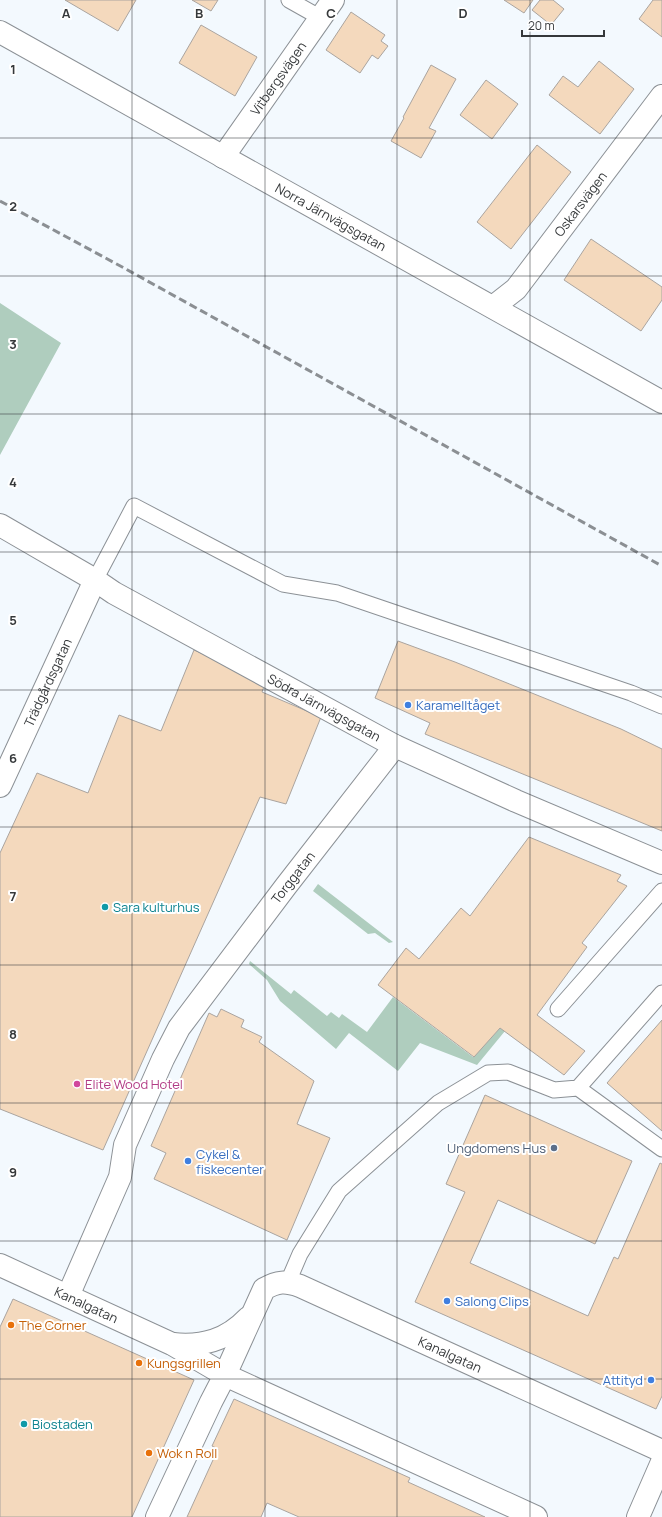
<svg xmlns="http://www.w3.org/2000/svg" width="662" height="1517" font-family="Manrope,sans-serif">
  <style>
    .green { fill: #afcdbe }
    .building { fill: #f4d9bd; stroke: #aaa49f }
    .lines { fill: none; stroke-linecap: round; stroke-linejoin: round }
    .lane-casing { stroke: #8c9196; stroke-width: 17 }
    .street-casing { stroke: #8c9196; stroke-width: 24 }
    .secondary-casing { stroke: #8c9196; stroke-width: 24 }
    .primary-casing { stroke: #8c9196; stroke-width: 24 }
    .lane { stroke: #fff; stroke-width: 15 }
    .street { stroke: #fff; stroke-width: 22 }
    .secondary { stroke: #fff; stroke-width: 22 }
    .primary { stroke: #fff; stroke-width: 22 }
    .rail { stroke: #8b8f93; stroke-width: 3; stroke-dasharray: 8 4; stroke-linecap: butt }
    .grid { fill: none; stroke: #35383a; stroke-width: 1; stroke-opacity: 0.55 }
    .shop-dot { fill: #3f7fe0; stroke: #fff; stroke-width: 1.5 }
    .culture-dot { fill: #0f9aa8; stroke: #fff; stroke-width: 1.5 }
    .hotel-dot { fill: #d1479c; stroke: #fff; stroke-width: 1.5 }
    .service-dot { fill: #5c6f8a; stroke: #fff; stroke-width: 1.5 }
    .food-dot { fill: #e8710a; stroke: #fff; stroke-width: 1.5 }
    .labels { text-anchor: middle; stroke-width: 4; stroke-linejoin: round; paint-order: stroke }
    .street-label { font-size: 13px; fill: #35383a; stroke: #fff }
    .shop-label { font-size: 13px; fill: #366cbe; stroke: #fff; text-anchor: start }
    .culture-label { font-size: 13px; fill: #0d838f; stroke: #fff; text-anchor: start }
    .hotel-label { font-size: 13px; fill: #b23c85; stroke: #fff; text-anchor: start }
    .service-label { font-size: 13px; fill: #4e5e75; stroke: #fff; text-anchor: end }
    .food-label { font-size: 13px; fill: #c56008; stroke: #fff; text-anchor: start }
    .grid-label { font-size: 13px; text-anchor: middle; font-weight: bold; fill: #35383a; stroke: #fff; stroke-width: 4; stroke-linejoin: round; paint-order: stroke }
  </style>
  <rect width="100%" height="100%" fill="#f3f9fe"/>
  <path class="green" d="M 0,303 L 61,343 L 0,455 Z
    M 318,884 L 393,942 L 389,943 L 375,933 L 368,934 L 313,891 Z
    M 250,961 L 291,994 L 294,990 L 327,1016 L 331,1012 L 339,1018 L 342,1014 L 367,1032 L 393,997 L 473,1057 L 500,1028 L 505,1031 L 477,1065 L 420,1043 L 398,1071 L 349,1033 L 336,1049 L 280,1001 L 267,980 L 249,964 Z"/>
  <path class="building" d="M 65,0 L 136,0 L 118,31 Z
    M 192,0 L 218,0 L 211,11 Z
    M 504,0 L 533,0 L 524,13 Z
    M 540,0 L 553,0 L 564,9 L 551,25 L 532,10 Z
    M 653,0 L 662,0 L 662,37 L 639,19 Z
    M 351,12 L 385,35 L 381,41 L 388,46 L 378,59 L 372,55 L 360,73 L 326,50 Z
    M 201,25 L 257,57 L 235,96 L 179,63 Z
    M 599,61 L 634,89 L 600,134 L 549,95 L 563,76 L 578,87 Z
    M 431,65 L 456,79 L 429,128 L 436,131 L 421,158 L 391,141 L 404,118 L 403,117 Z
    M 486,80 L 518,104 L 492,139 L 460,115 Z
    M 537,145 L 571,172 L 511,249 L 477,222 Z
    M 591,239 L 662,287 L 662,300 L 641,331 L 564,280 Z
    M 398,641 L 455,662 L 621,729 L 662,749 L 662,831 L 425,734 L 430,723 L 375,698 Z
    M 194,650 L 266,681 L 262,692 L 321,717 L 286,804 L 260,797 L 103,1150 L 0,1109 L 0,853 L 37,773 L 88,793 L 119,715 L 161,731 Z
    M 529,837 L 621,875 L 617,881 L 627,886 L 582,943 L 587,947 L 537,1015 L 585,1051 L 564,1075 L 500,1028 L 474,1057 L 378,985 L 406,948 L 419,959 L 461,908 L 470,916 Z
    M 221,1009 L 244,1020 L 241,1027 L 262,1037 L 259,1042 L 314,1081 L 297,1124 L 330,1138 L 287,1240 L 154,1179 L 166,1153 L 151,1146 L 209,1013 L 217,1017 Z
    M 662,1020 L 662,1131 L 607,1083 Z
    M 485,1095 L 632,1161 L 595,1244 L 498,1200 L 470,1263 L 588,1316 L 614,1257 L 618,1259 L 660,1163 L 662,1164 L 662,1396 L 656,1409 L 415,1302 L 465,1192 L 446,1184 Z
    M 13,1299 L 194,1380 L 132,1517 L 0,1517 L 0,1327 Z
    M 234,1399 L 410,1478 L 408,1482 L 485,1517 L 299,1517 L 267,1503 L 261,1517 L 187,1517 L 218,1449 L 212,1446 Z"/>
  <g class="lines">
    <defs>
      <path id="lane" d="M 289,0 L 321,18
        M 95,580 L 134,506 L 283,584 L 337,593 L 631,693 L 662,706
        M 662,993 L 578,1088 L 662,1149
        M 558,1009 L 662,891
        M 288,1282 L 300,1254 L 339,1191 L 438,1103 L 488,1073 L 508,1072 L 554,1090 L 578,1088"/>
      <g id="street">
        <path id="s1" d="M 223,157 L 333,0"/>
        <path id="s2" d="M 493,307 L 516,289 L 662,96"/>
        <path id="s3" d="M 0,525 L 95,580 L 114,593 L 395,746 L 516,801 L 662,863"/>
        <path id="s4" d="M 0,786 L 95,580"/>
        <path id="s5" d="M 68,1296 L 120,1177 L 125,1145 L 163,1059 L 179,1028 L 286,886 L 395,746"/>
        <path d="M 157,1517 L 211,1402 L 225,1375"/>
        <path d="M 638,1517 L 662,1462"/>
      </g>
      <g id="secondary">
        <path id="s6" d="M 0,1265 L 172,1344 L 225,1375 L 536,1517"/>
        <path d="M 173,1344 C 203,1347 227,1340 248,1318"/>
        <path id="s7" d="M 225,1375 L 264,1289 C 278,1281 285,1281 300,1286 L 662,1451"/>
      </g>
      <g id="primary">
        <path id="s8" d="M 0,32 L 662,402"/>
      </g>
    </defs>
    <use href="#lane" class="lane-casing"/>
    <use href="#street" class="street-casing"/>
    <use href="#secondary" class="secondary-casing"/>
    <use href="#primary" class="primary-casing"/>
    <use href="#lane" class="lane"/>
    <use href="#street" class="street"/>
    <use href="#secondary" class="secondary"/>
    <use href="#primary" class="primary"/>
    <path class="rail" d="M 0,201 L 124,268 L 662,566"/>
  </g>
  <path class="grid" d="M 132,0 L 132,1517M 265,0 L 265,1517M 397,0 L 397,1517M 530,0 L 530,1517M 0,138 L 662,138M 0,276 L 662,276M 0,414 L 662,414M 0,552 L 662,552M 0,690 L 662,690M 0,827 L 662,827M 0,965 L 662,965M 0,1103 L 662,1103M 0,1241 L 662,1241M 0,1379 L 662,1379"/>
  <g class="shop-dot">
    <circle cx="408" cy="705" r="4"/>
    <circle cx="188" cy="1161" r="4"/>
    <circle cx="447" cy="1301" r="4"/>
    <circle cx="651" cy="1380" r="4"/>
  </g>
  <g class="culture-dot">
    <circle cx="105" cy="907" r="4"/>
    <circle cx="24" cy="1424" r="4"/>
  </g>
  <circle class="hotel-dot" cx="77" cy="1084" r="4"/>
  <circle class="service-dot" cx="554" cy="1148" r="4"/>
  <g class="food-dot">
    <circle cx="11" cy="1325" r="4"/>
    <circle cx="139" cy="1363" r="4"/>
    <circle cx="149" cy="1453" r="4"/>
  </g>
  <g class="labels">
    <g class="street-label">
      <text dy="5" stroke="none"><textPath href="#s1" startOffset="96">Vitbergsvägen</textPath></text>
      <text dy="5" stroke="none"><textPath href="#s2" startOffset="136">Oskarsvägen</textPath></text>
      <text dy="5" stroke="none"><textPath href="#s8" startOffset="379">Norra Järnvägsgatan</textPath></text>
      <text dy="5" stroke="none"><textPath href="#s4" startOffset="114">Trädgårdsgatan</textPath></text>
      <text dy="5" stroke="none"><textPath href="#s3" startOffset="372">Södra Järnvägsgatan</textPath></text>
      <text dy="5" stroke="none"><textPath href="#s5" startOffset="480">Torggatan</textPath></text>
      <text dy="5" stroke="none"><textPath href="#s6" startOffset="95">Kanalgatan</textPath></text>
      <text dy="5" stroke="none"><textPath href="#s7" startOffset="297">Kanalgatan</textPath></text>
    </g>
    <g class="shop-label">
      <text x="416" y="710">Karamelltåget</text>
      <text x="196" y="1159">Cykel &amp;<tspan x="196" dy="15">fiskecenter</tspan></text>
      <text x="455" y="1306">Salong Clips</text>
      <text x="643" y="1385" text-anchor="end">Attityd</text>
    </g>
    <g class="culture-label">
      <text x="113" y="912">Sara kulturhus</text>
      <text x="32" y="1429">Biostaden</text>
    </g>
    <g class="hotel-label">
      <text x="85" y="1089">Elite Wood Hotel</text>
    </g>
    <g class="service-label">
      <text x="546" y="1153">Ungdomens Hus</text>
    </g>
    <g class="food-label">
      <text x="19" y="1330">The Corner</text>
      <text x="147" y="1368">Kungsgrillen</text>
      <text x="157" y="1458">Wok n Roll</text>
    </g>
  </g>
  <g class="grid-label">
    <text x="66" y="18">A</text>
    <text x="199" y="18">B</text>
    <text x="331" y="18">C</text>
    <text x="463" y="18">D</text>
    <text x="13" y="74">1</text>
    <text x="13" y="211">2</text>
    <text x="13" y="349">3</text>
    <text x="13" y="487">4</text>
    <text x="13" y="625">5</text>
    <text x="13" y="763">6</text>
    <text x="13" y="901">7</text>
    <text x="13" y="1039">8</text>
    <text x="13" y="1177">9</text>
  </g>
  <path d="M522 30v6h82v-6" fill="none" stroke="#35383a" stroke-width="2"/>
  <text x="528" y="30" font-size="12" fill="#35383a" stroke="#ffffff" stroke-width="3" paint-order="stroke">20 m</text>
</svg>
